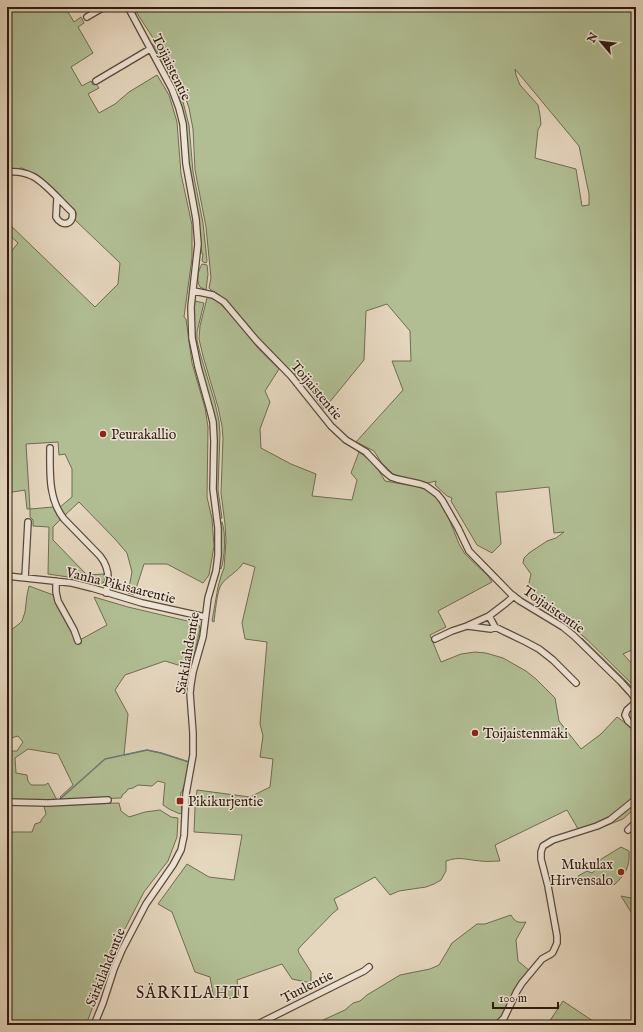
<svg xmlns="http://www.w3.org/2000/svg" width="643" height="1032" font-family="'IM FELL English',serif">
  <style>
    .green { fill: #b1be94; stroke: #6f6c52; fill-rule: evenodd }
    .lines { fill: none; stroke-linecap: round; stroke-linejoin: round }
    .stream { stroke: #6e7876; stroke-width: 1.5 }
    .minor-casing { stroke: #5b493b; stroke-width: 8 }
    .minor { stroke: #eee4d5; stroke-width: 5.5 }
    .poi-dot { fill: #8f2418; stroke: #eee4d5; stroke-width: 1.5 }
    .labels { text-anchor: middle; stroke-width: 3; stroke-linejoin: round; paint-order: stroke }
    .street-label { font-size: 14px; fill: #2d1a0f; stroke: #eee4d5 }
    .poi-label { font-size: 14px; fill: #2d1a0f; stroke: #eee4d5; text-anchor: start }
    .quarter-label { font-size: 16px; letter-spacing: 1px; fill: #2d1a0f; stroke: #eee4d5 }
  </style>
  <rect width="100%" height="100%" fill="#e5d6be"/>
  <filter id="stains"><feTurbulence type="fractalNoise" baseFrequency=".005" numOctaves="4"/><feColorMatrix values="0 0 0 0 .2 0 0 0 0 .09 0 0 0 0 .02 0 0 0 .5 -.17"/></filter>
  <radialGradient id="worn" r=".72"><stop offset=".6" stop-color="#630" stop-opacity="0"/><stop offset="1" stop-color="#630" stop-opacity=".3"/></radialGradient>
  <path class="green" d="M 7,7 L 65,7 L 74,22 L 81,17 L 84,23 L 78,27 L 93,53 L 71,67 L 82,86 L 91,81 L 93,85 L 96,84 L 99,88 L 88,94 L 99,113 L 115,104 L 129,92 L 157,75 L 169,95 L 177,122 L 181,174 L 192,225 L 192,258 L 184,317 L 186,319 L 192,363 L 205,408 L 208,427 L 207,497 L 212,519 L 214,546 L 209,575 L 203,583 L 167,564 L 144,564 L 134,595 L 128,593 L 132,572 L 127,553 L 115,539 L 79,502 L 65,515 L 60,507 L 72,497 L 72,469 L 65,454 L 59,455 L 58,442 L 26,444 L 30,509 L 53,507 L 60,520 L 53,527 L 53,540 L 87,575 L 104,574 L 105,580 L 103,583 L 100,584 L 81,579 L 48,574 L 49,527 L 33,526 L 33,520 L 30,517 L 30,509 L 27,509 L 25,490 L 7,493 L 7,257 L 18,243 L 7,233 L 7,222 L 95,307 L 118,284 L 120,263 L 75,220 L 76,215 L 76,212 L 39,176 L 22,168 L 7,170 Z
    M 133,7 L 441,7 L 443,10 L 443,7 L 636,7 L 636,648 L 623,654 L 636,668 L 636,690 L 633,685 C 613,666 594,645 573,627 C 559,616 544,607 530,597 L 528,587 L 531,574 L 523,563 L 524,558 L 529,553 L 547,541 L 556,538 L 564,532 L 554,533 L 549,487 L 503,492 L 496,492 L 501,544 L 492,553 L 477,545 L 451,501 L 452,498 L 447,496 L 435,485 L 436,481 L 428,483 L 412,480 L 393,474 L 381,462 L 374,451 L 356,442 L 403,390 L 392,361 L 411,361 L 410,331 L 387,304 L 366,311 L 364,360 L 324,409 L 298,374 L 292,374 L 256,337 L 229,304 L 218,294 L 211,290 L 209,288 L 211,278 L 206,227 L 195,170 L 193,129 L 189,108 L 186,99 L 181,88 L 155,41 ZM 515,69 L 579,146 L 589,194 L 589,205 L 582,206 L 576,169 L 535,158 L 538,130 L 541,124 L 540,115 L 538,105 L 520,85 L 516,75 Z
    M 152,44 L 154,45 L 176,86 L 179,92 L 178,93 L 176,93 L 151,45 Z
    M 180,96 L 183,102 L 189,125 L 193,172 L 203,223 L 207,261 L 206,263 L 203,262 L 202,261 L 203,254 L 202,254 L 198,220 L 189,163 L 186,127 L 185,119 L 178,99 Z
    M 202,264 L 207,265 L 208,274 L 206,290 L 200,287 C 196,280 198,271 202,264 Z
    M 208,297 C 223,300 247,335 257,347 C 264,355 272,362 279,369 L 265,391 L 270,402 L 260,429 L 261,448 L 291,464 L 316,474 L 312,496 L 352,500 L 357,480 L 351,473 L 359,452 C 371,460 378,468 385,481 L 415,486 L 428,490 L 437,497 L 444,506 L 459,544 L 465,554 L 488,576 L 492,582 L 438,611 L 446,627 L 430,635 L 441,662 L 461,654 L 475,652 L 486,653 L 503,658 L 526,671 L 536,679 L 555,698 L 559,721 L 581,749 L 601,734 L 617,717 L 631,727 L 636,731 L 636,807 L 623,819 L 605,826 L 581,834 L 567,810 L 495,845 L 500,861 C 493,861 487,862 481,861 C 467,860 459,856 446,861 L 446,871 L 441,880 L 434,884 L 426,887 L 399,891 L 390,895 L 375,877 L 334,899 L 338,909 L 333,913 L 300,947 L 298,950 L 299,953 L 311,972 L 311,983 L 292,979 L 282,964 L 237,980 L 239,998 L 214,999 L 210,977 L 195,972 L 172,912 L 158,904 L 187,864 L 209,877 L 234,880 L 242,835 L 194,832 L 195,808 L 197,790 L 250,797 L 270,787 L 273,759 L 260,757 L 263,736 L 260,724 L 267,642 L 245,639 L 242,623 L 255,567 L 243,563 C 239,571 226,577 221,585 C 217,591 215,614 214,622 L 212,621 L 218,587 L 221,576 L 224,568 L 226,541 L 225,524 L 221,493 L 223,438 L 222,426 L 218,407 L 203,356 L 199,339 L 200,326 L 207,298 Z
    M 195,301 L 204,303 L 197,332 L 197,340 L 200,353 L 215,403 L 219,421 L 220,434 L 218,490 L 222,518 L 220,519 L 219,518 L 216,504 L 215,478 L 217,439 L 195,345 L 193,317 Z
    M 222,522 C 226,533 225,558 221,569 L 219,567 L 221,545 L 220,523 Z
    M 29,586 L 56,596 L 78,641 L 107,625 L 94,597 L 128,607 L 196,623 L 199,625 L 200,629 L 191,669 L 165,661 L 125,675 L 115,690 L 128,714 L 124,755 L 147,750 L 161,753 L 189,762 L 186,779 L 182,792 L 181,792 L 180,802 L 181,802 L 182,812 L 180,814 L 169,809 L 163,805 L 165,783 L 158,781 L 152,786 L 138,785 L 133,788 L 128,789 L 126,792 L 123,794 L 121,798 L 63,800 L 60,797 L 73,785 L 58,754 L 28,749 L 15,758 L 16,773 L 27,775 L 28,781 L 31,785 L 45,785 L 48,783 L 57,800 L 7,801 L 7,751 L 17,751 L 23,742 L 18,736 L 7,739 L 7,633 L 19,624 L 22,621 L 25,612 L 27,595 Z
    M 582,638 L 629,684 L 636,693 L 636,696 L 581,640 Z
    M 119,803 L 121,811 L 129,817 L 145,812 L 160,810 L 171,817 L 178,818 L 177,837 L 168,861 L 144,892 L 113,952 L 86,1025 L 7,1025 L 7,832 L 32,832 L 35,824 L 41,822 L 41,820 L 46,814 L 44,806 Z
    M 621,847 L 629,851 C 630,867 626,874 614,885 L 610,879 L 598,883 L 592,877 L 586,882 L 579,881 L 578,876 L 587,871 L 592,873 L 601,865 L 598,861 Z
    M 621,896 L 636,899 L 636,920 Z
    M 511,915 C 515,922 518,923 526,922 L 516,940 L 518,961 L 531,972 L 497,1025 L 312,1025 L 345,1010 L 353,1003 L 360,1001 L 367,995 L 400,975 L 430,969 L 439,965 L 452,943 L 477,924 L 485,924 Z
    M 563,1001 L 599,1025 L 547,1025 Z"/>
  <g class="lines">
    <path class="stream" d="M 59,800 L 105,759 L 147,750 L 161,753 L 189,762"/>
    <defs>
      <path id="minor" d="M 87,17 L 104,7
        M 96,81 L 150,49
        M 7,172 C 16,171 24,172 32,176 C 44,181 61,202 72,212 C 75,224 62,228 56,217 L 57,198
        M 194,291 L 213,295 L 224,302 L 256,340 L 291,376 L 331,426 L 346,440 L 366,452 L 385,472 L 391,477 L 397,479 L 420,484 L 426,486 L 437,494 L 442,500 L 458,528 L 469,551 L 511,594 L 520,601 L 563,627 L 574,636 L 621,682 L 631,693 L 636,700
        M 50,448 C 50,472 48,499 64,519 L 100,556 C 109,567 110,579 106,593
        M 7,576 L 72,583 L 92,588 L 142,603 L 205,617
        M 25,578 L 28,522
        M 56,581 L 56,592 L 58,601 L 74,630 L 78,641
        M 489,616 L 495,627 L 526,642 L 539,649 L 553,660 L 576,683
        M 468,626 L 491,629 L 495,627
        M 435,639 L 452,631 L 467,626 L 489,616 L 506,603 L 514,596
        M 636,702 L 627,710 L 625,715 L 628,721 L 636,728
        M 7,802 L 48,803 L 108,800
        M 628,830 L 636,822
        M 94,1025 L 103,1003 L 114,969 L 122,950 L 146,904 L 173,865 L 181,850 L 184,836 L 186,794 L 193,755 L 193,733 L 190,693 L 191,684 L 193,672 L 203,637 L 208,598 L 216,571 L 218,555 L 218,528 L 213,489 L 214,441 L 213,422 L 210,410 L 198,367 L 192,338 L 191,307 L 198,244 L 196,219 L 186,164 L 183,124 L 179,108 L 172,89 L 128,7
        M 256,1025 L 364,971 L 369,967
        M 497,1025 L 504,1018 L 517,991 L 522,983 L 542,959 L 551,954 L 553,952 L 557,943 L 557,936 L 548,886 L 541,859 L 541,852 L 543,846 L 553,840 L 597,826 L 610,820 L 636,799"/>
    </defs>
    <use href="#minor" class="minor-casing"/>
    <use href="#minor" class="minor"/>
  </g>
  <g class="poi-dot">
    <circle cx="103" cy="434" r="4"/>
    <circle cx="475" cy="733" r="4"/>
    <rect x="176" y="797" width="8" height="8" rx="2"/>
    <circle cx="621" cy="872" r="4"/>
  </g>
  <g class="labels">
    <g class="street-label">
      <text transform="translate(172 67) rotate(64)" y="5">Toijaistentie</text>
      <text transform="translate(317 390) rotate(50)" y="5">Toijaistentie</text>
      <text transform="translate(121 585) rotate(14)" y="5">Vanha Pikisaarentie</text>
      <text transform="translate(554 609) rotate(35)" y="5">Toijaistentie</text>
      <text transform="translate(187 653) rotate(-80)" y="5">Särkilahdentie</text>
      <text transform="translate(105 967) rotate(-68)" y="5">Särkilahdentie</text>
      <text transform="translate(307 986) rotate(-27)" y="5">Tuulentie</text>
    </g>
    <g class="poi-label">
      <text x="111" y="439">Peurakallio</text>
      <text x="483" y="738">Toijaistenmäki</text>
      <text x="188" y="806">Pikikurjentie</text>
      <text x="613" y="869" text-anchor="end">Mukulax<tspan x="613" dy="16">Hirvensalo</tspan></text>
    </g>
    <g class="quarter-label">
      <text x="193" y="998">SÄRKILAHTI</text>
    </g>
  </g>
  <rect width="643" height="1032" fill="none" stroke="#e5d6be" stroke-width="24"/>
  <rect x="8" y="8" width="627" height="1016" fill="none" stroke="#2d1a0f" stroke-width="2"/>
  <rect x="12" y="12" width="619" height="1008" fill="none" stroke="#2d1a0f"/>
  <g transform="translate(601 42) rotate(298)" stroke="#eee4d5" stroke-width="3" paint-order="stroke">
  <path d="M0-3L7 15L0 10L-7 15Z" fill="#2d1a0f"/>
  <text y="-6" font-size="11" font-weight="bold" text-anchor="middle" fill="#2d1a0f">N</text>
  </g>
  <path d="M493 1002v6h65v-6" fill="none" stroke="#2d1a0f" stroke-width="2"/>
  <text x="499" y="1002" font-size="12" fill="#2d1a0f" stroke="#eee4d5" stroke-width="3" paint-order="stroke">100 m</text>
  <rect width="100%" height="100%" filter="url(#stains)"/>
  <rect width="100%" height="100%" fill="url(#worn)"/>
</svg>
